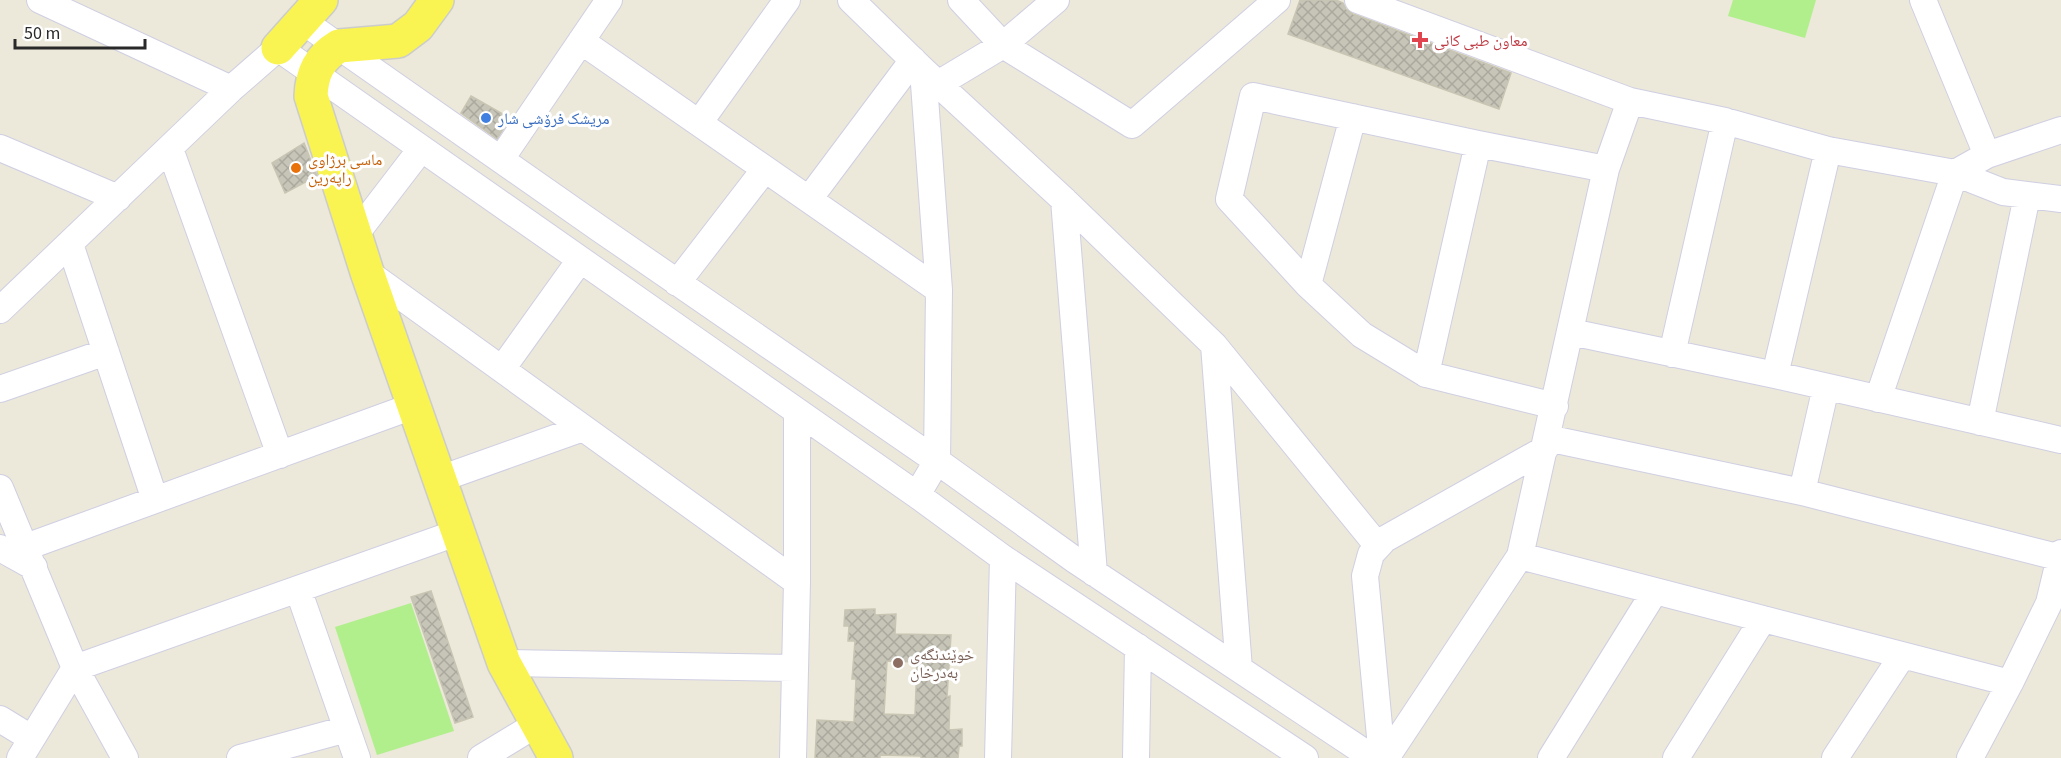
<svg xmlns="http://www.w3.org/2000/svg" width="2061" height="758" font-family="'Source Sans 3','Noto Naskh Arabic',sans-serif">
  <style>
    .pitch { fill: #b1ef8d }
    .building { fill: url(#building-cross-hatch); stroke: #c8c5b3; stroke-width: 1.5; fill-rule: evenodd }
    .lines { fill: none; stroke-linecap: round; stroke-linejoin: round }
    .minor-casing { stroke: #cfcfe3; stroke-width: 28 }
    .major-casing { stroke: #ccc; stroke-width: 36 }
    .minor { stroke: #fff; stroke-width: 26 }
    .major { stroke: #f9f452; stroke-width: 33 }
    .health-dot { fill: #e0444e; stroke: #fff; stroke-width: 2 }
    .shop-dot { fill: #3f7fe0; stroke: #fff; stroke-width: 2 }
    .food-dot { fill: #e8710a; stroke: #fff; stroke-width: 2 }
    .education-dot { fill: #8d6e63; stroke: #fff; stroke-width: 2 }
    .labels { text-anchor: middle; stroke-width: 6; stroke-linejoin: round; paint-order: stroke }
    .health-label { font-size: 16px; fill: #be3a42; stroke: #fff; text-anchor: start }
    .shop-label { font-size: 16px; fill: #366cbe; stroke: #fff; text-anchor: start }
    .food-label { font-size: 16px; fill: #c56008; stroke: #fff; text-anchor: start }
    .education-label { font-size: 16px; fill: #785e54; stroke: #fff; text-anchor: start }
  </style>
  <defs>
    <pattern id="building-cross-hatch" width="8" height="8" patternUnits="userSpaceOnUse" patternTransform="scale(1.5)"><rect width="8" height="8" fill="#c7c5b8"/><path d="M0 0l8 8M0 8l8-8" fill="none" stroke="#aba99e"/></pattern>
  </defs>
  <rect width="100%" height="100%" fill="#ece8da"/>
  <path class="pitch" d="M 1733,0 L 1816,0 L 1805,38 L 1728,16 Z
    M 411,603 L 454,731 L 377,755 L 335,627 Z"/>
  <path class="building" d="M 1300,0 L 1336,0 L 1343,3 L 1346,9 L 1353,14 L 1511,73 L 1499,109 L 1288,34 Z
    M 471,96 L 510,118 L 497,139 L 461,113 Z
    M 304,143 L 317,176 L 285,193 L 272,163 Z
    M 431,591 L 473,717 L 455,723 L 411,597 Z
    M 875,609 L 875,615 L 896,614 L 895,634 L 951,635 L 947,697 L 950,696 L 949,730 L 962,729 L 962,746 L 959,746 L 958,758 L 921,758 L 921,756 L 880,755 L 880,758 L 815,758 L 817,720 L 854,722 L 856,679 L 852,679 L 855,641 L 848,641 L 849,626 L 844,626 L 845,610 ZM 887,661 L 917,662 L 915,715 L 884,714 Z"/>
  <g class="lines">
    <defs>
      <path id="minor" d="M 40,0 L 231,89
        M 851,0 L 923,70 L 1064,200 L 1214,345 L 1377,545
        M 961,0 L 1003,45 L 1132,125 L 1277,0
        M 1358,0 L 1630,101 L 1725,121 L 1828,150 L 1955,173 L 2003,192 L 2061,199
        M 1923,0 L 1987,155
        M 301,20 L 600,229 L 937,461 L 1075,560 L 1373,758
        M 581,41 L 939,290
        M 938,84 L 1003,45 L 1056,0
        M 699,123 L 787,0
        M 0,148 L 118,198
        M 170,149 L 280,455
        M 501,159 L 609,0
        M 809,199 L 913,60
        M 1064,200 L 1094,573
        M 355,235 L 421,149
        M 70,244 L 155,500
        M 367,272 L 797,582
        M 677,283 L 765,169
        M 1308,285 L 1353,117
        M 0,310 L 231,89 L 278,48 L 917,495 L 1003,558 L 1305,758
        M 1571,332 L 1775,375 L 2061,440
        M 1214,345 L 1239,669
        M 1672,354 L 1725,121
        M 502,369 L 580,260
        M 1426,374 L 1478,144
        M 1775,375 L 1828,150
        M 0,389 L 106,352
        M 1878,399 L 1955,173 L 1987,155 L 2061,130
        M 1555,406 L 1426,374 L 1362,335 L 1308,285 L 1229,199 L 1253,96 L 1478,144 L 1606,169
        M 1980,422 L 2027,196
        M 1547,438 L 1802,492 L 2061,558
        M 440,479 L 583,428
        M 0,488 L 75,668 L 125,758
        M 1802,492 L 1826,387
        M 917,495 L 937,461 L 939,290 L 923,70
        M 26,547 L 413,406
        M 0,548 L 34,567
        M 1520,556 L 2010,683
        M 298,589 L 357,758
        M 504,663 L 795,668
        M 0,719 L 31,738
        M 20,758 L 75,668 L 459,532
        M 240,758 L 347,729
        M 481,758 L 537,724
        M 793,758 L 797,582 L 797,412
        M 998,758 L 1003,558
        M 1136,758 L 1138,647
        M 1382,758 L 1365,576 L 1371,554 L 1385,539 L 1545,449
        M 1386,758 L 1520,556 L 1606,169 L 1630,101
        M 1551,758 L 1655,591
        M 1676,758 L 1763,619
        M 1835,758 L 1902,656
        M 1970,758 L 2010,683 L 2049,603 L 2061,553"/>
      <path id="major" d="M 437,0 L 418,26 L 398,41 L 339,46 C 319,58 312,73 311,96 L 367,272 L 504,663 L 556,758
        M 278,48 L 321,0"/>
    </defs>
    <use href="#minor" class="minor-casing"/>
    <use href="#major" class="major-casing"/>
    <use href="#minor" class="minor"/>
    <use href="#major" class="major"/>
  </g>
  <path class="health-dot" d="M1417 31h6v6h6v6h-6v6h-6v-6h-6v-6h6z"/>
  <circle class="shop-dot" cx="486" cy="118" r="6"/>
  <circle class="food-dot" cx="296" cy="168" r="6"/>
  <circle class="education-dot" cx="898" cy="663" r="6"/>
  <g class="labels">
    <g class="health-label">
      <text x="1434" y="46">معاون طبی کانی</text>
    </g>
    <g class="shop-label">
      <text x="498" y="124">مریشک فرۆشی شار</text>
    </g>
    <g class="food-label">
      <text x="308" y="165">ماسی برژاوی<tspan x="308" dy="18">راپەرین</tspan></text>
    </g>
    <g class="education-label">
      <text x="910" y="660">خوێندنگەی<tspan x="910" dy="18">بەدرخان</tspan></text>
    </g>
  </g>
  <path d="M15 39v9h130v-9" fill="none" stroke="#292929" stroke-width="3"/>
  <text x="24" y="39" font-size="18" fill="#292929" stroke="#ffffff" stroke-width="4.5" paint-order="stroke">50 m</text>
</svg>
